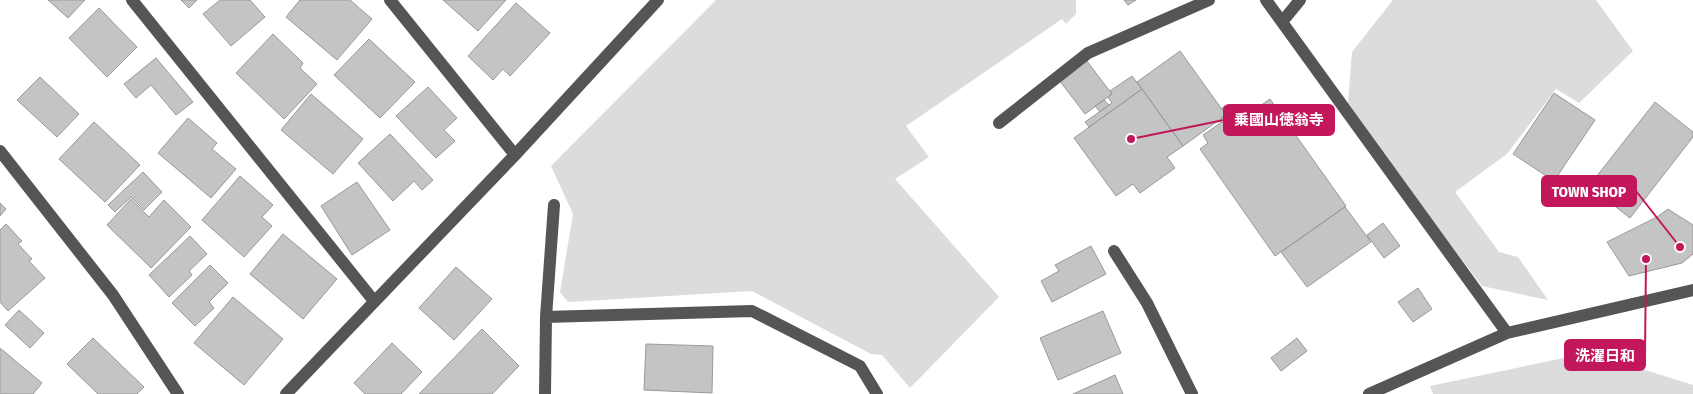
<svg xmlns="http://www.w3.org/2000/svg" width="1693" height="394" font-family="'Fira Sans Condensed','Noto Sans JP',sans-serif">
  <style>
    .green { fill: #dcdcdc }
    .building { fill: #c4c4c4; stroke: #999 }
    .lines { fill: none; stroke-linecap: round; stroke-linejoin: round }
    .minor { stroke: #555; stroke-width: 12 }
    .leader { fill: none; stroke: #c2185b; stroke-width: 2 }
    .callout-dot { fill: #c2185b; stroke: #fff; stroke-width: 2 }
    .callout { fill: #c2185b; stroke: #c2185b; stroke-width: 2 }
    .callout-label { font-size: 15px; text-anchor: middle; font-weight: bold; fill: #fff }
  </style>
  <rect width="100%" height="100%" fill="#fff"/>
  <path class="green" d="M 716,0 L 1076,0 L 1076,14 L 1066,24 L 1062,19 L 906,126 L 929,157 L 895,179 L 999,297 L 910,388 L 882,355 L 871,354 L 752,291 L 568,302 L 560,292 L 573,214 L 551,166 Z
    M 1393,0 L 1596,0 L 1633,51 L 1579,103 L 1556,89 L 1507,154 L 1455,192 L 1499,252 L 1518,257 L 1548,300 L 1482,286 L 1418,202 L 1348,103 L 1352,52 Z
    M 1640,342 L 1642,369 L 1693,385 L 1693,394 L 1433,394 L 1430,386 Z"/>
  <path class="building" d="M 48,0 L 85,0 L 68,18 Z
    M 181,0 L 197,0 L 189,8 Z
    M 220,0 L 250,0 L 265,17 L 231,46 L 203,14 Z
    M 300,0 L 350,0 L 372,19 L 337,60 L 286,17 Z
    M 443,0 L 506,0 L 478,31 Z
    M 1124,0 L 1136,0 L 1128,5 Z
    M 516,3 L 550,33 L 510,76 L 503,69 L 493,80 L 468,56 Z
    M 99,8 L 137,47 L 107,77 L 69,38 Z
    M 273,34 L 303,63 L 300,68 L 317,84 L 284,119 L 236,73 Z
    M 369,39 L 415,82 L 380,118 L 334,75 Z
    M 1180,51 L 1226,115 L 1183,146 L 1137,82 Z
    M 156,58 L 193,102 L 176,115 L 151,85 L 136,98 L 124,84 Z
    M 1086,60 L 1112,94 L 1085,114 L 1059,80 Z
    M 1132,76 L 1142,89 L 1089,127 L 1085,122 L 1112,103 L 1108,97 L 1112,94 L 1110,91 Z
    M 40,77 L 79,114 L 57,137 L 17,100 Z
    M 428,87 L 457,118 L 444,130 L 455,141 L 436,158 L 396,116 Z
    M 1142,89 L 1183,146 L 1167,157 L 1175,168 L 1140,193 L 1133,184 L 1116,196 L 1074,138 Z
    M 1554,93 L 1595,120 L 1554,181 L 1513,154 Z
    M 311,94 L 363,139 L 333,174 L 281,130 Z
    M 1270,99 L 1346,206 L 1275,256 L 1200,149 L 1208,143 L 1203,135 L 1222,122 L 1228,128 Z
    M 1104,100 L 1109,105 L 1100,112 L 1095,106 Z
    M 1655,102 L 1693,132 L 1693,137 L 1630,218 L 1589,186 Z
    M 1225,106 L 1236,122 L 1228,128 L 1221,118 L 1226,115 L 1222,108 Z
    M 188,118 L 217,143 L 212,149 L 236,169 L 211,198 L 158,153 Z
    M 94,122 L 140,165 L 105,202 L 59,159 Z
    M 390,134 L 433,180 L 422,190 L 414,181 L 393,201 L 358,163 Z
    M 143,172 L 162,192 L 144,210 L 131,197 L 115,212 L 108,205 Z
    M 240,176 L 273,205 L 262,217 L 272,226 L 244,257 L 202,220 Z
    M 357,182 L 390,230 L 352,255 L 321,206 Z
    M 131,199 L 149,217 L 164,200 L 191,227 L 151,268 L 107,225 Z
    M 0,203 L 6,209 L 0,216 Z
    M 1345,207 L 1371,242 L 1307,287 L 1281,252 Z
    M 1668,209 L 1693,225 L 1693,254 L 1682,263 L 1629,276 L 1607,242 L 1657,217 Z
    M 1383,223 L 1400,246 L 1384,258 L 1367,235 Z
    M 6,224 L 22,241 L 18,244 L 32,259 L 29,261 L 45,278 L 8,311 L 0,302 L 0,230 Z
    M 283,234 L 337,279 L 303,319 L 250,274 Z
    M 190,236 L 207,254 L 189,271 L 192,275 L 169,297 L 149,275 Z
    M 1091,246 L 1106,274 L 1052,302 L 1041,281 L 1059,271 L 1055,265 Z
    M 210,265 L 228,283 L 209,302 L 214,308 L 195,326 L 172,303 Z
    M 456,267 L 492,299 L 454,340 L 419,308 Z
    M 1418,288 L 1432,309 L 1413,322 L 1398,302 Z
    M 233,297 L 283,339 L 244,385 L 194,343 Z
    M 19,310 L 44,333 L 30,348 L 5,325 Z
    M 1103,311 L 1121,353 L 1058,380 L 1040,338 Z
    M 482,329 L 519,366 L 492,394 L 419,394 Z
    M 93,338 L 144,387 L 137,394 L 98,394 L 67,364 Z
    M 1297,338 L 1307,351 L 1281,371 L 1271,358 Z
    M 392,343 L 422,372 L 401,394 L 365,394 L 354,383 Z
    M 646,344 L 713,346 L 712,393 L 644,390 Z
    M 0,348 L 42,383 L 33,394 L 0,394 Z
    M 1115,375 L 1123,394 L 1073,394 Z"/>
  <g class="lines">
    <path class="minor" d="M 132,0 L 374,301
      M 390,0 L 515,155
      M 1266,0 L 1507,333
      M 1282,22 L 1300,0
      M 999,123 L 1088,53 L 1209,0
      M 0,151 L 113,295 L 178,394
      M 1114,251 L 1147,303 L 1192,394
      M 546,317 L 752,311 L 860,366 L 877,394
      M 286,394 L 515,155 L 658,0
      M 545,394 L 546,317 L 554,205
      M 1369,394 L 1507,333 L 1693,290"/>
  </g>
  <path class="leader" d="M1131 139L1224 120M1680 247L1636 191M1646 259L1645 355"/>
  <g class="callout-dot">
    <circle cx="1131" cy="139" r="5"/>
    <circle cx="1680" cy="247" r="5"/>
    <circle cx="1646" cy="259" r="5"/>
  </g>
  <g class="callout">
    <rect x="1224" y="105" width="110" height="30" rx="5"/>
    <rect x="1542" y="176" width="94" height="30" rx="5"/>
    <rect x="1565" y="340" width="80" height="30" rx="5"/>
  </g>
  <g class="callout-label">
    <text x="1279" y="125">乗國山徳翁寺</text>
    <text x="1589" y="197">TOWN SHOP</text>
    <text x="1605" y="361">洗濯日和</text>
  </g>
</svg>
